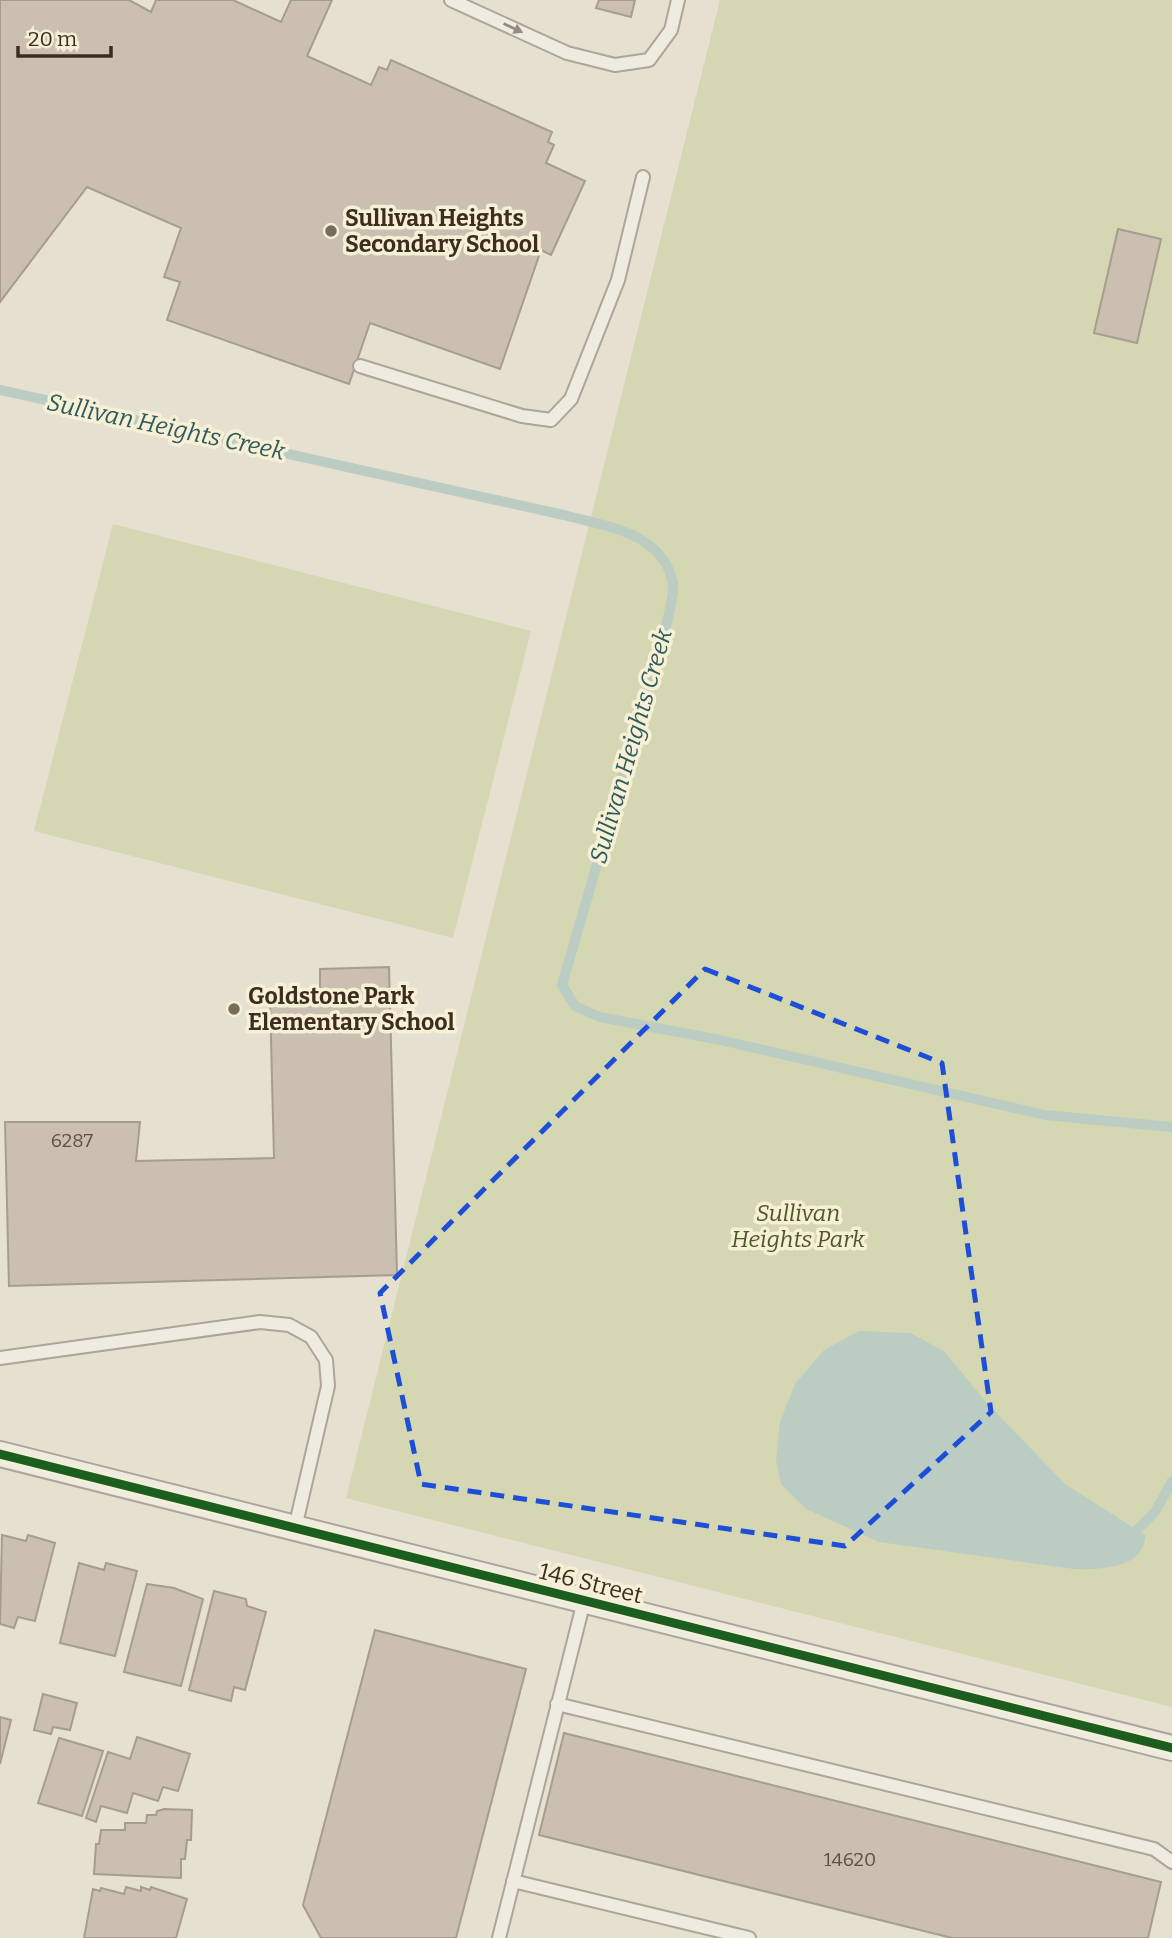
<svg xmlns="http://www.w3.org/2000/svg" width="1172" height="1938" font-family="Bitter,serif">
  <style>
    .green { fill: #d5d7b2 }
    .water { fill: #bbccc2 }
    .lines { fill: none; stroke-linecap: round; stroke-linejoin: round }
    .stream { stroke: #bbccc2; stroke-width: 10 }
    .building { fill: #cabfb0; stroke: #a79c8f; stroke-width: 2 }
    .service-casing { stroke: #aca598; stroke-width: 16 }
    .minor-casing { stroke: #aca598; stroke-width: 28 }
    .service { stroke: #eeebe1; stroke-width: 12 }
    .minor { stroke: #eeebe1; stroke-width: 24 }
    .cycleway-casing { stroke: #f7efd6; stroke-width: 13 }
    .cycleway { stroke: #1b5e20; stroke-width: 9 }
    .oneway { fill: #958c80 }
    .marked { fill: none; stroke: #1d4ed8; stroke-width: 5; stroke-dasharray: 14 9; stroke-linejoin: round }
    .poi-dot { fill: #786c5d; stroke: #f7efd6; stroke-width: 2.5 }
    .labels { text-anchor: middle; stroke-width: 7; stroke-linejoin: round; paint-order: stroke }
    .number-label { font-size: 19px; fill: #605243 }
    .poi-label { font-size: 23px; font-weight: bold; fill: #3c2e1f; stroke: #f7efd6; text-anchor: start }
    .park-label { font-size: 23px; font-style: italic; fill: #4a5925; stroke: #f7efd6 }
    .street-label { font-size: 23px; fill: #3c2e1f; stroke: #f7efd6 }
    .water-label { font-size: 24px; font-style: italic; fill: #2e5c5b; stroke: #f7efd6 }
  </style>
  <rect width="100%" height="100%" fill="#e6e0d0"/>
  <path class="green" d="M 720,0 L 1172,0 L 1172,1707 L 346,1498 Z
    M 113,524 L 531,631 L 453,938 L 34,831 Z"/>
  <path class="water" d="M 859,1331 L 910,1333 L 944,1351 L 986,1402 L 1065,1484 L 1145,1535 C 1146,1569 1097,1570 1074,1569 L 879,1542 L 806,1509 L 781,1484 L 776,1460 L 780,1422 L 795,1384 L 824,1350 Z"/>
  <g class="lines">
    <path class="stream" d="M 0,390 L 564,515 C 604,526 660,532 672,579 C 676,591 669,610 667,623 L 562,985 L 575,1006 L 600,1017 L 720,1040 L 1045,1115 L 1172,1127
      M 1138,1529 L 1155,1512 L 1172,1481"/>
  </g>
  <path class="building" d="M 0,0 L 129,0 L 151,12 L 156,0 L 233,0 L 281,22 L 291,0 L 332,0 L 307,56 L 371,85 L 379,67 L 387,70 L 391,60 L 552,132 L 548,142 L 554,145 L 546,163 L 585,181 L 551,255 L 541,250 L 500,369 L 370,323 L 349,384 L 167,320 L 180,282 L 164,277 L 181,228 L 87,187 L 0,302 Z
    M 599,0 L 635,0 L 631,17 L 596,8 Z
    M 1118,229 L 1161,239 L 1137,343 L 1094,333 Z
    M 389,967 L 397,1275 L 9,1286 L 5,1122 L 140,1122 L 136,1161 L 274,1158 L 270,1000 L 320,999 L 320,969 Z
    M 2,1535 L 26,1541 L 28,1535 L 55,1543 L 35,1621 L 18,1617 L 14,1628 L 0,1624 Z
    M 79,1563 L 104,1570 L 106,1563 L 137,1571 L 115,1656 L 60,1643 Z
    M 147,1584 L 174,1588 L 203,1599 L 181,1686 L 124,1672 Z
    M 214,1591 L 246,1599 L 247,1606 L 266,1612 L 245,1690 L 234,1687 L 231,1701 L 189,1690 Z
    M 375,1630 L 526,1669 L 456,1938 L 321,1938 L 303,1905 Z
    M 43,1694 L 77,1703 L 70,1730 L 53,1727 L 51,1734 L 34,1730 Z
    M 0,1717 L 11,1720 L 0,1764 Z
    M 564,1733 L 1161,1882 L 1148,1938 L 952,1938 L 539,1835 Z
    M 137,1737 L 190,1754 L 178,1791 L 163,1787 L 158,1801 L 133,1793 L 127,1813 L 101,1806 L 96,1822 L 86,1818 L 108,1752 L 130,1759 Z
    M 59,1738 L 103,1751 L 82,1816 L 38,1803 Z
    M 164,1809 L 192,1810 L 191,1840 L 187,1840 L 185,1859 L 181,1859 L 181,1878 L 94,1874 L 96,1844 L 99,1844 L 101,1830 L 125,1830 L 125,1823 L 146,1823 L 147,1815 L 156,1815 L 157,1811 Z
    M 126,1887 L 141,1891 L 141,1887 L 150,1890 L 151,1887 L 187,1899 L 176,1938 L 84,1938 L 93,1889 L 100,1891 L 101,1888 L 124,1894 Z"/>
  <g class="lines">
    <defs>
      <path id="service" d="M 451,0 L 567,53 L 615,65 L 649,60 L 671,30 L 678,0
        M 360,366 L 522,416 L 551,420 L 571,399 L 618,280 L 643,177
        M 0,1358 L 260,1322 L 289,1325 L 311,1337 L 326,1360 L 328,1386 L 295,1528
        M 557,1704 L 1154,1849 L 1172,1862
        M 513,1881 L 749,1938
        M 499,1938 L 584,1601"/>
      <path id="minor" d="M 0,1454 L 1172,1748"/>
    </defs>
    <use href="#service" class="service-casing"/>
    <use href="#minor" class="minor-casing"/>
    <use href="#service" class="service"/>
    <use href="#minor" class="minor"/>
    <defs>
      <path id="cycleway" d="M 0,1454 L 1172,1748"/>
    </defs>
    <use href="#cycleway" class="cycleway-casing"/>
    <use href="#cycleway" class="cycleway"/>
  </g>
  <defs><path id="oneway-solid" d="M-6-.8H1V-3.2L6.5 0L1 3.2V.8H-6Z" transform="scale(1.75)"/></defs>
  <use class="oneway" href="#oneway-solid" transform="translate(513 28) rotate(25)"/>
  <path class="marked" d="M 705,969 L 942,1063 L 991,1412 L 845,1546 L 421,1484 L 380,1293 Z"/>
  <g class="poi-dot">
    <circle cx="331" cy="231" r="7"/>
    <circle cx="234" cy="1009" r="7"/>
  </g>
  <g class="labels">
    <g class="number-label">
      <text x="72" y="1147">6287</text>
      <text x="850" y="1866">14620</text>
    </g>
    <g class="poi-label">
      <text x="345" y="226">Sullivan Heights<tspan x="345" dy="26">Secondary School</tspan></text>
      <text x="248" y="1004">Goldstone Park<tspan x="248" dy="26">Elementary School</tspan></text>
    </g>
    <g class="park-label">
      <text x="798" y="1221">Sullivan<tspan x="798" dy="26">Heights Park</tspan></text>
    </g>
    <g class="street-label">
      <text transform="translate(591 1583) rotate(14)" y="8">146 Street</text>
    </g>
    <g class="water-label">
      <text transform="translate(166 427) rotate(12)" y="8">Sullivan Heights Creek</text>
      <text transform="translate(631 746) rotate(-74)" y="8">Sullivan Heights Creek</text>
    </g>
  </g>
  <path d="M18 46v10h93v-10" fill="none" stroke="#3c2e1f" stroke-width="3.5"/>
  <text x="28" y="46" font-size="21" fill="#3c2e1f" stroke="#f7efd6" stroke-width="5" paint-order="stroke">20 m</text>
</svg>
